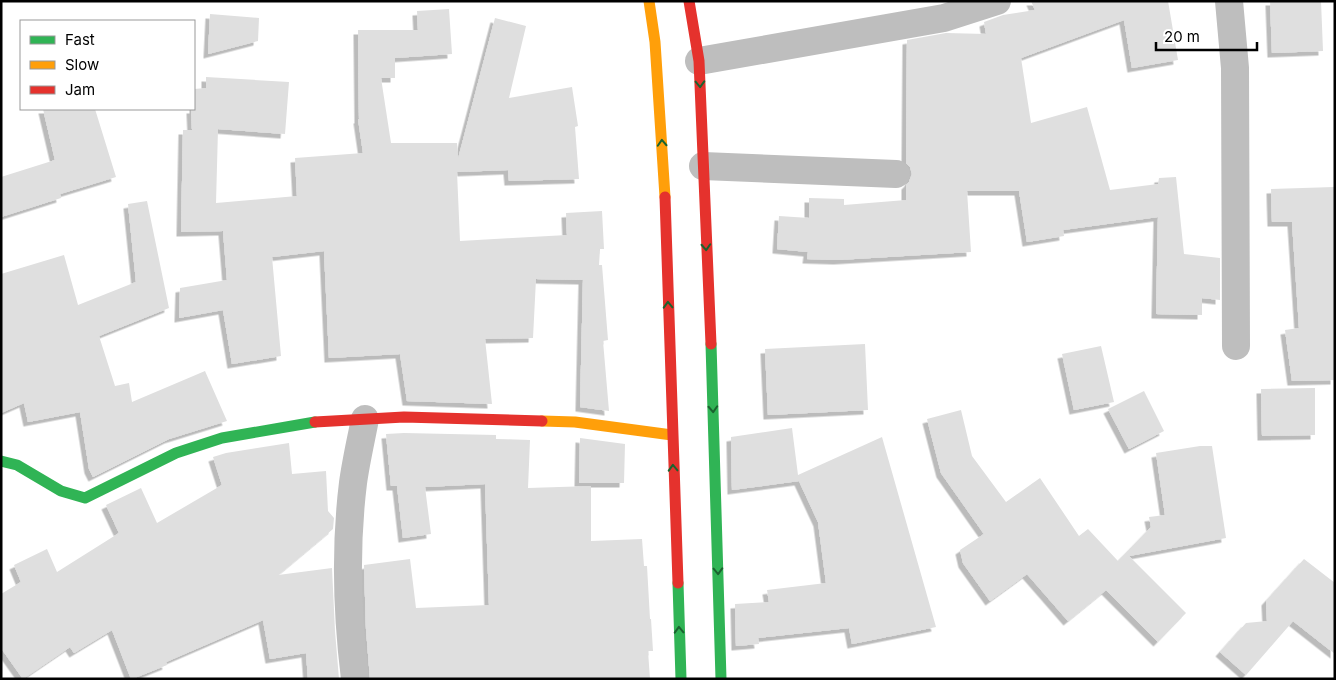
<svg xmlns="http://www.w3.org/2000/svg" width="1336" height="680" font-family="Inter,sans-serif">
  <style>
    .building { fill: #dfdfdf; filter: url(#shadow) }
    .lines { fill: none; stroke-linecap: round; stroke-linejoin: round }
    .street { stroke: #bebebe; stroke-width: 28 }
    .fast { stroke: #30b455; stroke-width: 11 }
    .slow { stroke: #ff9f0a; stroke-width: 11 }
    .jam { stroke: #e5322d; stroke-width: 11 }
    .oneway { stroke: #1a632f }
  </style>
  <defs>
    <filter id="shadow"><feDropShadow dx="-4.5" dy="4.5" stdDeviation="0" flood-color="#0004"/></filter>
  </defs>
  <rect width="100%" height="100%" fill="#fff"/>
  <path class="building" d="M 1031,1 L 1168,1 L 1178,60 L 1132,68 L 1124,20 L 1021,58 L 1031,123 L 1087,107 L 1110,190 L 1158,184 L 1159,178 L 1176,177 L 1184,254 L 1220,258 L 1220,300 L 1202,298 L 1202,315 L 1156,314 L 1158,217 L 1063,230 L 1064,236 L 1027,242 L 1019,191 L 967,191 L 971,252 L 838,260 L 807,259 L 808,252 L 777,249 L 779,216 L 809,218 L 809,198 L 844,199 L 844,205 L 906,200 L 906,185 L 909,182 L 912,174 L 910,167 L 906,163 L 907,40 L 946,33 L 986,34 L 984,22 L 1003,15 L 1035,10 Z
    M 1270,1 L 1321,1 L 1323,51 L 1272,53 Z
    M 449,9 L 452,54 L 395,58 L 395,78 L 381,78 L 391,143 L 457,143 L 458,159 L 495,18 L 526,26 L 509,98 L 572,87 L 578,126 L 575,127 L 579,179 L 509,181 L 508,170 L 457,172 L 460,241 L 567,235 L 566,213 L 602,211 L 604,249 L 600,249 L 599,265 L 602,265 L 608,340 L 603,341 L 609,411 L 580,407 L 583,280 L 536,279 L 533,338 L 485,339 L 492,404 L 407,401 L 400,354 L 329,358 L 324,251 L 272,257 L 281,356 L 232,364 L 223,310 L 179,318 L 180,288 L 227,280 L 223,231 L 181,232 L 183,130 L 192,130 L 191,109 L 194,109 L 194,89 L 206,88 L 206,77 L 289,82 L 285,134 L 218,129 L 216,203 L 297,196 L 295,158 L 363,153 L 358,119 L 359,119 L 358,30 L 418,30 L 417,11 Z
    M 210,14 L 259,18 L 258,41 L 208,54 Z
    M 43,109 L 95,109 L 116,177 L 60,194 L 61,198 L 1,217 L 1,177 L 55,160 Z
    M 1334,187 L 1335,380 L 1292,381 L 1285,330 L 1299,328 L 1292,222 L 1272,222 L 1271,189 Z
    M 147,201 L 169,308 L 99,336 L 115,386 L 129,383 L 132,402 L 205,371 L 227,421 L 169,439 L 93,477 L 89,469 L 80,412 L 28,422 L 24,403 L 1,413 L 1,274 L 64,255 L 78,305 L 136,282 L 128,204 Z
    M 865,344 L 868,410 L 768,415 L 765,349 Z
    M 1101,346 L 1114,402 L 1074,410 L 1062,354 Z
    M 1315,388 L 1315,435 L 1262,436 L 1261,389 Z
    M 1144,391 L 1164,431 L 1129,449 L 1108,409 Z
    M 961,410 L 972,456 L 1006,502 L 1040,478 L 1079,536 L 1088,529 L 1118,561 L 1151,527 L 1149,517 L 1165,515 L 1156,453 L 1200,446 L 1212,446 L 1226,538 L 1129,556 L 1186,613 L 1158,642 L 1106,590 L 1068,621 L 1027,574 L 990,601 L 963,563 L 960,550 L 984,534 L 941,473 L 927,419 Z
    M 792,428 L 798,475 L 882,437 L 936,627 L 852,644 L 849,628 L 758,638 L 759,644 L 736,646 L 735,604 L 769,602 L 767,590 L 826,583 L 818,522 L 799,481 L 732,490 L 731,437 Z
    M 404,433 L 496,435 L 496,439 L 530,440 L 528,488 L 591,486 L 591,541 L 642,539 L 644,566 L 647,566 L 650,619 L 651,619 L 653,651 L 648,651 L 650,679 L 370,679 L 366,629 L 364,565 L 410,559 L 416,608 L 489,605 L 485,484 L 425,487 L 431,534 L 403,538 L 397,486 L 391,486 L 386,434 Z
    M 580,438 L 625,444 L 624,483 L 579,483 Z
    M 289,443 L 292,474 L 326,471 L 328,511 L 334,518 L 333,529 L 278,575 L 332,568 L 335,631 L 339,679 L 308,679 L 306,653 L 270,659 L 263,620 L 166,662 L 167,665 L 132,679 L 131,679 L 112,630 L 74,653 L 70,647 L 23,679 L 1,648 L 1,594 L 21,582 L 14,565 L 47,549 L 57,572 L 119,533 L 106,505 L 141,488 L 157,523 L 222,485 L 213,457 L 226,453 Z
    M 1304,559 L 1335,583 L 1335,654 L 1293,621 L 1246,675 L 1220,652 L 1246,623 L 1267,621 L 1266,601 Z"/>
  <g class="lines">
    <path class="street" d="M 1229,1 L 1235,68 L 1236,346
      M 699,61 L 944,18 L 997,1
      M 703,166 L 896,174
      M 355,679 C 347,614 345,548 353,483 C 356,461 361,440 365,419"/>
    <path class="fast" d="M 711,344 L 721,679
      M 1,461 L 17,465 L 61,491 L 85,498 L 176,453 L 222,438 L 315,422
      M 678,583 L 681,679"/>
    <path class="slow" d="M 649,1 L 655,42 L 665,197
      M 542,421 L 575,422 L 672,435"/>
    <path class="jam" d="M 689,1 L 699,61 L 711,344
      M 665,197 L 678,583
      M 315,422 L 404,417 L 542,421"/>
  </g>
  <defs><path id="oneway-chevron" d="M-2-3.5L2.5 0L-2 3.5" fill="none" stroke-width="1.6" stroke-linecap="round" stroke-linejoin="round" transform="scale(1.25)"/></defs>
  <g class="oneway">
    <use href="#oneway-chevron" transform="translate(700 84) rotate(88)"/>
    <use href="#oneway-chevron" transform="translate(662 143) rotate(-93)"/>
    <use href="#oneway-chevron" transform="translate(706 247) rotate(87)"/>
    <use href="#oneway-chevron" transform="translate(668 305) rotate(-92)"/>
    <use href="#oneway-chevron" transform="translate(713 409) rotate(87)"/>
    <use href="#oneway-chevron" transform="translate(673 468) rotate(-92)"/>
    <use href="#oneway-chevron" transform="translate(718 571) rotate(88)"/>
    <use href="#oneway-chevron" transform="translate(679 630) rotate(-92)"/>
  </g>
  <rect width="1336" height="680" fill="none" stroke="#000000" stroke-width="5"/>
  <rect x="20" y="20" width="175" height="90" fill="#ffffff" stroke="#999999"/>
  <rect x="30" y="36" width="25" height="8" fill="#30b455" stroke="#999999"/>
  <text x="65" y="45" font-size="15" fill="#000000">Fast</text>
  <rect x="30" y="61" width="25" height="8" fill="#ff9f0a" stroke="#999999"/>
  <text x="65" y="70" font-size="15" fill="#000000">Slow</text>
  <rect x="30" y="86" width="25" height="8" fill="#e5322d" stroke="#999999"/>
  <text x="65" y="95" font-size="15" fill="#000000">Jam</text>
  <path d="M1156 42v8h101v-8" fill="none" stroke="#000000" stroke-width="2.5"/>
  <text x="1164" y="42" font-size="15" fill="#000000" stroke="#ffffff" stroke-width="4" paint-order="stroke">20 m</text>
</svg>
